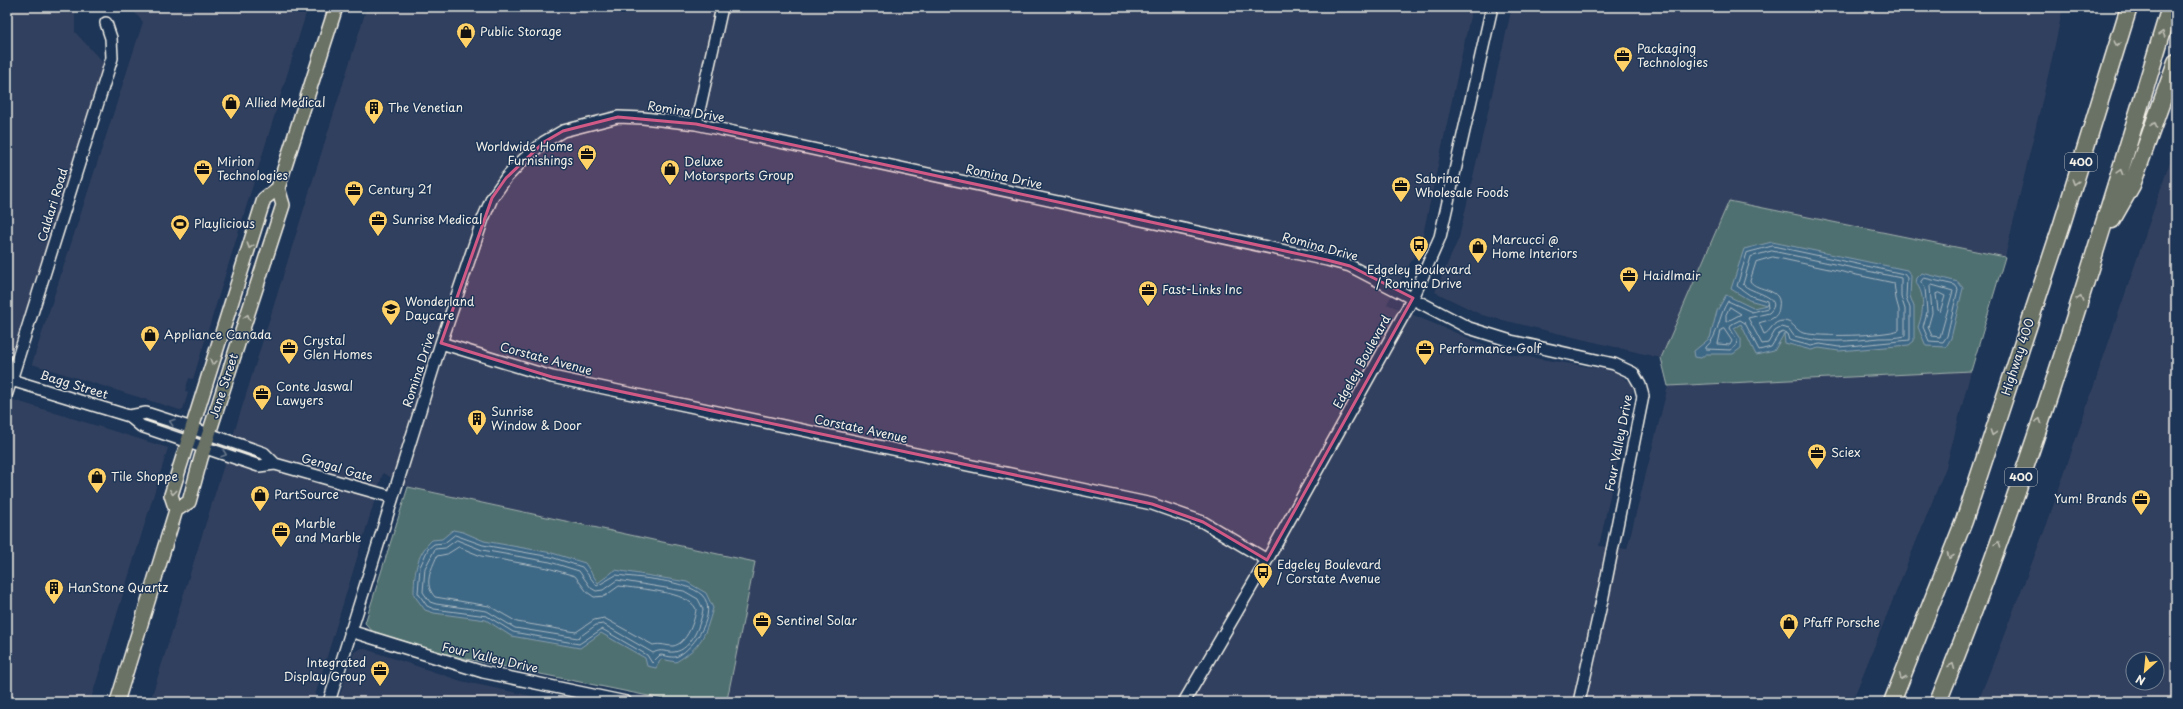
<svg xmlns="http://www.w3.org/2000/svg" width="2183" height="709" font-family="'Playpen Sans',sans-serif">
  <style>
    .built { fill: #32415e; fill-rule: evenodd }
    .green { fill: #4f7071; stroke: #a2b0ac }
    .water { fill: #3e6786; stroke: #879ead }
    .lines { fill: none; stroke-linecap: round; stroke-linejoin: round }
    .shore { stroke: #abbac1; stroke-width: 1 }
    .minor-casing { stroke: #f4f1e8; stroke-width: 14 }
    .major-casing { stroke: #f4f1e8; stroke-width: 16 }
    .highway-casing { stroke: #f4f1e8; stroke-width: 19 }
    .minor { stroke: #1d3557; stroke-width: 11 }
    .major { stroke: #6a7165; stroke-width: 13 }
    .highway { stroke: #6a7165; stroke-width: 16 }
    .oneway { stroke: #bdbeb4 }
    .oneway2 { stroke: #68778a }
    .marked { fill: #d15985; fill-opacity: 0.2; stroke: #d15985; stroke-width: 3; stroke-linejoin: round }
    .labels { text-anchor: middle; stroke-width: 3; stroke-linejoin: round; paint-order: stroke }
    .shield { fill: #1d3557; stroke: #b4b9bc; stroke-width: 1 }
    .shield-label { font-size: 11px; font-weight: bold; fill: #f4f1e8 }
    .poi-label { font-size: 12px; fill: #f4f1e8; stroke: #1d3557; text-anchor: start }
    .street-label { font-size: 12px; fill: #f4f1e8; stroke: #1d3557 }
  </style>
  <rect width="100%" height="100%" fill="#1d3557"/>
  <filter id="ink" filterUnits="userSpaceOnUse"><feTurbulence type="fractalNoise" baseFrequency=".025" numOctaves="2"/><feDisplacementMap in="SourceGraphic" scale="8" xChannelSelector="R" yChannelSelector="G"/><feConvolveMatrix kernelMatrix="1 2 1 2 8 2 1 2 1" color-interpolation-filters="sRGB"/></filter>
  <g filter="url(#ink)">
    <path class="built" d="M 7,7 L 75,7 L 75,32 L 105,65 L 7,367 Z
      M 130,7 L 308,7 L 193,379 L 189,378 L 185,391 L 188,393 L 183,409 L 180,410 L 32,364 L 143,22 Z
      M 367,7 L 1472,7 L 1421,244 L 1387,304 L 1504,353 L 1614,371 L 1634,385 L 1599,546 L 1627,549 L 1668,386 L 1971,371 L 1946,467 L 1852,702 L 730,702 L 727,700 L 755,562 L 408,487 L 383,473 L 313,702 L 150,702 Z
      M 1512,7 L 2063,7 L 2051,63 L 2005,257 L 1729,201 L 1661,358 L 1482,315 L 1435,292 L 1459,238 Z
      M 2176,144 L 2176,702 L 1978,702 L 2047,524 ZM 2133,659 L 2157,659 L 2157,683 L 2133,683 Z
      M 7,398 L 168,448 L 90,702 L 7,702 Z
      M 362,648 L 461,681 L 560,702 L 338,702 L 354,652 Z"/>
    <path class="green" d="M 1729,201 L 2005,257 L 1971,371 L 1668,386 L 1661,358 Z
      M 408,487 L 755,562 L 727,700 L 678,702 L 457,657 L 373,632 L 365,623 Z"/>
    <path class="water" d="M 1772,242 L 1907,270 L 1911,276 L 1910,296 L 1914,307 L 1914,341 L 1909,345 L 1839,351 L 1819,348 L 1811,350 L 1785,343 L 1784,334 L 1774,351 L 1756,355 L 1741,324 L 1734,328 L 1741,339 L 1741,348 L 1733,354 L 1706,354 L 1701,358 L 1695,357 L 1694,351 L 1710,338 L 1717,311 L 1726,295 L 1753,308 L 1767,305 L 1749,300 L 1731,289 L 1744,249 Z
      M 1922,273 L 1958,282 L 1963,288 L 1951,338 L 1946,347 L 1926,346 L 1918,327 C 1923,314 1926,295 1916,283 L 1917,278 Z
      M 453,530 L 463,532 L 484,541 L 552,553 L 585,563 L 598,583 L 615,570 L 687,582 L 706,593 L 713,608 C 705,636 702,646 676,662 L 661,659 L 656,668 L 647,666 L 645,658 L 601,633 L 580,648 L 511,636 L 486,620 L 434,613 L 425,610 L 414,595 C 414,574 416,555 432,540 L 442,539 Z"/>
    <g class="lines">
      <path class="shore" d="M 1773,246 L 1904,274 L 1907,278 L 1906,297 L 1910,308 L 1910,340 L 1839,347 L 1820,344 L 1811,346 L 1789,340 L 1787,334 L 1783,332 L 1779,334 L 1771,347 L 1759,350 L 1745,323 L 1740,320 L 1732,324 L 1730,328 L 1737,340 L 1736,346 L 1731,350 L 1706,349 L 1706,347 C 1719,336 1718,316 1728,301 L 1752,312 L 1768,308 L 1767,301 L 1751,296 L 1737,286 L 1747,253 Z
        M 1772,251 L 1901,278 L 1901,297 L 1905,309 L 1905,336 C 1897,338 1888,338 1880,338 C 1851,341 1822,344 1794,336 L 1789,329 L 1782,327 L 1775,331 L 1768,343 L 1762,344 L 1748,318 L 1769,313 C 1787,296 1749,293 1743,284 L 1751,257 Z
        M 1773,257 L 1894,283 L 1896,299 L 1899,310 L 1899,330 C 1884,336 1819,337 1803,333 C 1795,330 1793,321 1783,321 C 1772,321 1771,332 1764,334 L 1759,323 C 1763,321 1769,321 1773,318 C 1777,315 1779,312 1779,307 C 1783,287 1757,292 1750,281 L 1756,262 Z
        M 1924,278 L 1955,285 L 1958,289 L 1947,336 L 1943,342 L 1929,341 L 1923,327 L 1927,312 L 1925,288 L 1921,282 Z
        M 1932,285 L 1953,291 L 1940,337 L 1932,336 L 1928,327 L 1932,313 L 1930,287 Z
        M 1939,293 L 1945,296 L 1940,312 L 1938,310 L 1936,294 Z
        M 1730,307 L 1741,314 L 1726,322 L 1726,315 Z
        M 1724,329 L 1732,341 L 1730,345 L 1718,344 L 1721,330 Z
        M 455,535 L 483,545 L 551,557 L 582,567 L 597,586 L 616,575 C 639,578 685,580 702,595 C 719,612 694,648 678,656 C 673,659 665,655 660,655 L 652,663 L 647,655 L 602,629 L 579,644 L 513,632 L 487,616 L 434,609 L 427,606 L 418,593 L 420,567 L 428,549 L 434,544 L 444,543 Z
        M 457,540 L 482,550 L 550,562 L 579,571 L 591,588 L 596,591 L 603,590 L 617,580 L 684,591 L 698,599 L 703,609 C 701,623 692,650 674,652 C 666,653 662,648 653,653 L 603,624 L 596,625 L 578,638 L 515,628 L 487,611 L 436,604 L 430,602 L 423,592 L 425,568 L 435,549 L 445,548 Z
        M 459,547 L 481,556 L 548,568 L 575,576 L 587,592 L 594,597 L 605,596 L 619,586 C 638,589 688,591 696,609 C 695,620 687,644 673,646 C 666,646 661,643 653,645 L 604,618 L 594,620 L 576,632 L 517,622 L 489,606 L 435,597 C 423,584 431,570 437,556 L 447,554 Z"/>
      <defs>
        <path id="minor" d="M 696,124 L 722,7
          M 441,343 L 552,377 L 1152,504 L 1203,522 L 1267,560
          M 11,380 L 129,416 L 141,426 L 259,466 L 275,464 L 392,497
          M 7,393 L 112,58 L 111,38 L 106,23
          M 129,416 L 146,413 L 174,422 L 264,453 L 275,464
          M 350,631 L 483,672 L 626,702
          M 329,702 L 441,343 L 483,219 L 492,198 L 506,178 L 523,160 L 544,142 L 563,131 L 618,117 L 643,118 L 696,124 L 1327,260 L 1350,266 L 1469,328 L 1511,341 L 1614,364 L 1633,373 L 1640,385 L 1643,396 L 1603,596 L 1579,702
          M 1184,702 L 1267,560 L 1413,298 L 1440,237 L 1492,7"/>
        <path id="major" d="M 176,510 L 189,502 L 201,458 L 283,205 L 278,188
          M 117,702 L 176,510 L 171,495 L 264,199 L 278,188 L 336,7"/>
        <path id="highway" d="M 2112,220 L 2132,185 L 2176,62
          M 1892,702 L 1964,521 L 2062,224 L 2129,7
          M 1938,702 C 2030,476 2099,240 2170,7"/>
      </defs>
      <use href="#minor" class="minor-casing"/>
      <use href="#major" class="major-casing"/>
      <use href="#highway" class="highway-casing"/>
      <use href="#minor" class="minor"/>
      <use href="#major" class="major"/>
      <use href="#highway" class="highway"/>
    </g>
    <defs><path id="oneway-chevron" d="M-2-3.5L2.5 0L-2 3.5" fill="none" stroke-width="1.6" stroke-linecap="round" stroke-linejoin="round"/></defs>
    <g class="oneway">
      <use href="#oneway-chevron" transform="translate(2162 34) rotate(-73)"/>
      <use href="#oneway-chevron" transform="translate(2117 44) rotate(107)"/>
      <use href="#oneway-chevron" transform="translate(2154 125) rotate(-70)"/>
      <use href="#oneway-chevron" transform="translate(2120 172) rotate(-73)"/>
      <use href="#oneway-chevron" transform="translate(2075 182) rotate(107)"/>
      <use href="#oneway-chevron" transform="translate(250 246) rotate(107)"/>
      <use href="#oneway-chevron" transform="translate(2080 298) rotate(-72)"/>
      <use href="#oneway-chevron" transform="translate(247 317) rotate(-72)"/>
      <use href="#oneway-chevron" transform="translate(213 362) rotate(108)"/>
      <use href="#oneway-chevron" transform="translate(2039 421) rotate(-72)"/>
      <use href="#oneway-chevron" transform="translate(1993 433) rotate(108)"/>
      <use href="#oneway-chevron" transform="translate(173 492) rotate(97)"/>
      <use href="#oneway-chevron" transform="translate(1998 544) rotate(-70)"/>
      <use href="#oneway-chevron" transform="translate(1950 556) rotate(112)"/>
      <use href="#oneway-chevron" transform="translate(1952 666) rotate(-68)"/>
      <use href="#oneway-chevron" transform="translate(1902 677) rotate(112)"/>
    </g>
    <g class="oneway2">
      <use href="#oneway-chevron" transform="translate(172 422) rotate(-162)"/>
      <use href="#oneway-chevron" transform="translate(224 454) rotate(19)"/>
    </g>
  </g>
  <path class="marked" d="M 618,117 L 696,124 L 1327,260 L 1350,266 L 1413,298 L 1267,560 L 1203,522 L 1152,504 L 552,377 L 441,343 L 492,198 L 506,178 L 544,142 L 563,131 Z"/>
  <defs>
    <symbol id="shop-pin" viewBox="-11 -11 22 30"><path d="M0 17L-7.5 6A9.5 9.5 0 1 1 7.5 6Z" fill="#ffd166" stroke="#1d3557"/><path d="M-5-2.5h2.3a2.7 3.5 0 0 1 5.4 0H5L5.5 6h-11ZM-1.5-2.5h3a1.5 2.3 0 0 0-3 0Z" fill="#111"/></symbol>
    <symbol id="office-pin" viewBox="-11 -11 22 30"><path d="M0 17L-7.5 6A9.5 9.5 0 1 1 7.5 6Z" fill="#ffd166" stroke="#1d3557"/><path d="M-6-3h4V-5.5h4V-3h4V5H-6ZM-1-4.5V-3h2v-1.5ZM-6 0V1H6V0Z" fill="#111"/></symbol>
    <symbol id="building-pin" viewBox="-11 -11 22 30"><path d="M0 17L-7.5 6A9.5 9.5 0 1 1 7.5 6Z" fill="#ffd166" stroke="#1d3557"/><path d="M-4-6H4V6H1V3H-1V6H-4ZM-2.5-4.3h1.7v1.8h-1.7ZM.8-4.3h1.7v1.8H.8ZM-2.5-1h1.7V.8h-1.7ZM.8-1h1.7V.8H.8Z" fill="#111"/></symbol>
    <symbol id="stadium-pin" viewBox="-11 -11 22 30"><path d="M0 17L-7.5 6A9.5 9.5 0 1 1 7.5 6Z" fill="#ffd166" stroke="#1d3557"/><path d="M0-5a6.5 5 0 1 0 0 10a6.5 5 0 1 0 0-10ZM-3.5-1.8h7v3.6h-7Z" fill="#111"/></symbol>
    <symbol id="bus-pin" viewBox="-11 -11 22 30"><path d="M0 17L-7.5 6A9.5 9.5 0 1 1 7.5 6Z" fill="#ffd166" stroke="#1d3557"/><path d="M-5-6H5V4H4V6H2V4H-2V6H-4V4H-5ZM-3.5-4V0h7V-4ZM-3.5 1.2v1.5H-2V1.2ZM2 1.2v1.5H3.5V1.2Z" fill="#111"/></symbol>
    <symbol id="school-pin" viewBox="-11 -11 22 30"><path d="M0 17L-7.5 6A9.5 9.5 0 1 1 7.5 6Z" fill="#ffd166" stroke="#1d3557"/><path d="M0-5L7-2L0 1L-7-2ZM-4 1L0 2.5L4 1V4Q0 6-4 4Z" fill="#111"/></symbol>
  </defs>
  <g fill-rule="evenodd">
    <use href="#shop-pin" x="455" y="21" width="22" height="30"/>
    <use href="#office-pin" x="1612" y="45" width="22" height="30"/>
    <use href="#shop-pin" x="220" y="92" width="22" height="30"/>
    <use href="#building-pin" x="363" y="97" width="22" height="30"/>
    <use href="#office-pin" x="576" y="143" width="22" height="30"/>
    <use href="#office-pin" x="192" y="158" width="22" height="30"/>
    <use href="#shop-pin" x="659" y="158" width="22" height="30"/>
    <use href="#office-pin" x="1390" y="175" width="22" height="30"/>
    <use href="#office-pin" x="343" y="179" width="22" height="30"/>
    <use href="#office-pin" x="367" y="209" width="22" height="30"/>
    <use href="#stadium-pin" x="169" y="213" width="22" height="30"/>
    <use href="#bus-pin" x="1408" y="234" width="22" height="30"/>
    <use href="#shop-pin" x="1467" y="236" width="22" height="30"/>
    <use href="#office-pin" x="1618" y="265" width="22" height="30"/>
    <use href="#office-pin" x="1137" y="279" width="22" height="30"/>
    <use href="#school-pin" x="380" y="298" width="22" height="30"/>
    <use href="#shop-pin" x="139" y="324" width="22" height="30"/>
    <use href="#office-pin" x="278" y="337" width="22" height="30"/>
    <use href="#office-pin" x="1414" y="338" width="22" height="30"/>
    <use href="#office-pin" x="251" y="383" width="22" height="30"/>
    <use href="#building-pin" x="466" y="408" width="22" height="30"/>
    <use href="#office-pin" x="1806" y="442" width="22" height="30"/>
    <use href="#shop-pin" x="86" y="466" width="22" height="30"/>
    <use href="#shop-pin" x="249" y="484" width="22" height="30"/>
    <use href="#office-pin" x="2130" y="488" width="22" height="30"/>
    <use href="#office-pin" x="270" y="520" width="22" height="30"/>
    <use href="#bus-pin" x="1252" y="561" width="22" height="30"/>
    <use href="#building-pin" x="43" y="577" width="22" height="30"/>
    <use href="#office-pin" x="751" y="610" width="22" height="30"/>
    <use href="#shop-pin" x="1778" y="612" width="22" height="30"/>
    <use href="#office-pin" x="369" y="659" width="22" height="30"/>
  </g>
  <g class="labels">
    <g class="shield">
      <rect x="2065" y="153" width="32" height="18" rx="3"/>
      <rect x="2005" y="468" width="32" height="18" rx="3"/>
    </g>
    <g class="shield-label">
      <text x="2081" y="166">400</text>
      <text x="2021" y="481">400</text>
    </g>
    <g class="poi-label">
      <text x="480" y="36">Public Storage</text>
      <text x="1637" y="53">Packaging<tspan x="1637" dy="14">Technologies</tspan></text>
      <text x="245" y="107">Allied Medical</text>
      <text x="388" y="112">The Venetian</text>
      <text x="573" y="151" text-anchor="end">Worldwide Home<tspan x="573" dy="14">Furnishings</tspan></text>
      <text x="217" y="166">Mirion<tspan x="217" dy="14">Technologies</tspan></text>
      <text x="684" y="166">Deluxe<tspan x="684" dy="14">Motorsports Group</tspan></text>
      <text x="1415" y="183">Sabrina<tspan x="1415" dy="14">Wholesale Foods</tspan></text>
      <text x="368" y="194">Century 21</text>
      <text x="392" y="224">Sunrise Medical</text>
      <text x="194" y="228">Playlicious</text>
      <text x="1492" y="244">Marcucci @<tspan x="1492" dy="14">Home Interiors</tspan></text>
      <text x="1419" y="274" text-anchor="middle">Edgeley Boulevard<tspan x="1419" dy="14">/ Romina Drive</tspan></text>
      <text x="1643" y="280">Haidlmair</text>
      <text x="1162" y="294">Fast-Links Inc</text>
      <text x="405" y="306">Wonderland<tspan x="405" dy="14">Daycare</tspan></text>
      <text x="164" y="339">Appliance Canada</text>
      <text x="303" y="345">Crystal<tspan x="303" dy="14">Glen Homes</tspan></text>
      <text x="1439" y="353">Performance Golf</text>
      <text x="276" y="391">Conte Jaswal<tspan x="276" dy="14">Lawyers</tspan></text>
      <text x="491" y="416">Sunrise<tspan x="491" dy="14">Window &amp; Door</tspan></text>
      <text x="1831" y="457">Sciex</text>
      <text x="111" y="481">Tile Shoppe</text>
      <text x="274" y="499">PartSource</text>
      <text x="2127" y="503" text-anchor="end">Yum! Brands</text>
      <text x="295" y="528">Marble<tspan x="295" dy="14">and Marble</tspan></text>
      <text x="1277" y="569">Edgeley Boulevard<tspan x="1277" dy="14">/ Corstate Avenue</tspan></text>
      <text x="68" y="592">HanStone Quartz</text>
      <text x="776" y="625">Sentinel Solar</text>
      <text x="1803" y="627">Pfaff Porsche</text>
      <text x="366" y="667" text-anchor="end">Integrated<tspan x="366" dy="14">Display Group</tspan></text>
    </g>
    <g class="street-label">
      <text transform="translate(686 112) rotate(9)" y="4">Romina Drive</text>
      <text transform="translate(1004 177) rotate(12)" y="4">Romina Drive</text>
      <text transform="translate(53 205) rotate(-73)" y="4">Caldari Road</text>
      <text transform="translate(1320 247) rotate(15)" y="4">Romina Drive</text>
      <text transform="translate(2018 357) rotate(-72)" y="4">Highway 400</text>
      <text transform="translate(546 359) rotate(15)" y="4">Corstate Avenue</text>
      <text transform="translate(1362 362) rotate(-61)" y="4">Edgeley Boulevard</text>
      <text transform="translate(419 370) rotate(-72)" y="4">Romina Drive</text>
      <text transform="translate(74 385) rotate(17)" y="4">Bagg Street</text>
      <text transform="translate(224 386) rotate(-72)" y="4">Jane Street</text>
      <text transform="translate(861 429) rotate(12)" y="4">Corstate Avenue</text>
      <text transform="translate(1619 443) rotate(-79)" y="4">Four Valley Drive</text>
      <text transform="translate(337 468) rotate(16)" y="4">Gengal Gate</text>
      <text transform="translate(490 658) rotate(13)" y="4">Four Valley Drive</text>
    </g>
  </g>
  <rect width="2183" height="709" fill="none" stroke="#1d3557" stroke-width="24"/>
  <rect x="12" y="12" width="2159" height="685" fill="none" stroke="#f4f1e8" stroke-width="1.5" filter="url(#ink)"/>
  <g transform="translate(2145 671) rotate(207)"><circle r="19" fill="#1d3557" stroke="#738091"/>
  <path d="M0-3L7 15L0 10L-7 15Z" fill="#ffd166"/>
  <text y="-6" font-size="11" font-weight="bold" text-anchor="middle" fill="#f4f1e8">N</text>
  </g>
</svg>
